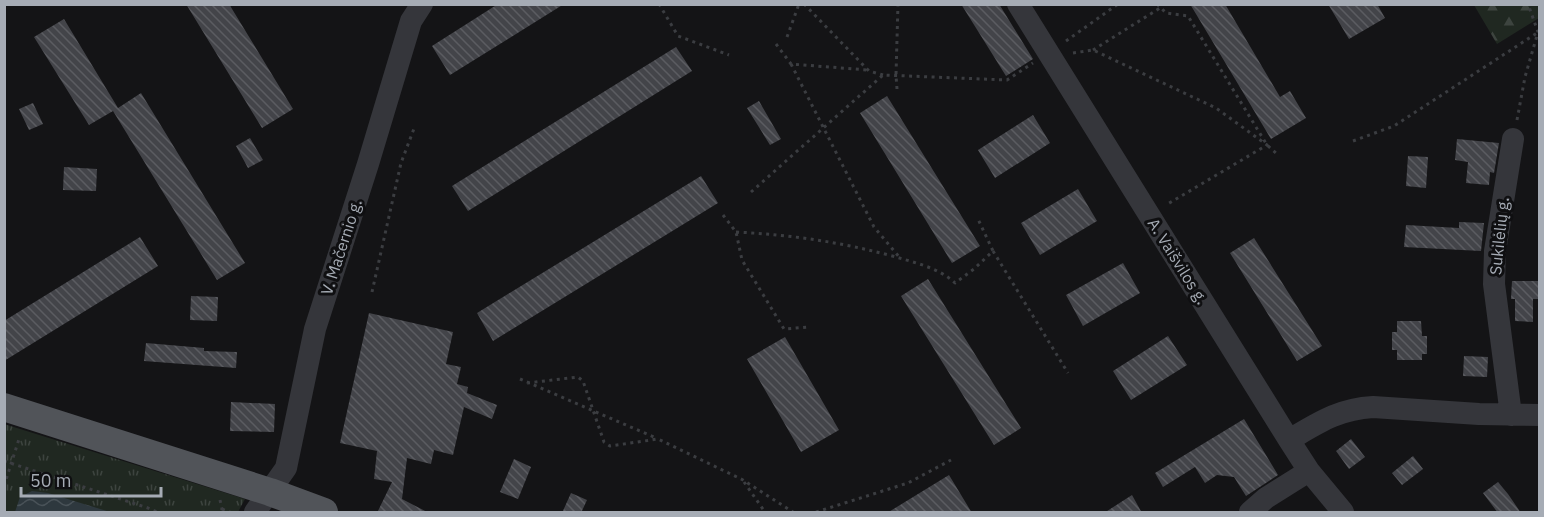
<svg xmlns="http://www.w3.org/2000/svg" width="1544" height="517" font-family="'IBM Plex Sans',sans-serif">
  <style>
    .grass { fill: url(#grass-tufts) }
    .forest { fill: url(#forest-firs) }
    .water { fill: url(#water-waves) }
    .building { fill: url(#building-back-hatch) }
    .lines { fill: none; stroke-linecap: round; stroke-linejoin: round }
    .path { stroke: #3b3d41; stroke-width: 3; stroke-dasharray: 3 4.5; stroke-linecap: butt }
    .minor { stroke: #35363b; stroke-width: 22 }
    .major { stroke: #515459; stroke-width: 28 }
    .labels { text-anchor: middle; stroke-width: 6; stroke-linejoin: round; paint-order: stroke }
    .street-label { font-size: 16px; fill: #a6acb5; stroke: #0f0f11 }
  </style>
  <defs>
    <pattern id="grass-tufts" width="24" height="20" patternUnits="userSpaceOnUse" patternTransform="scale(1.5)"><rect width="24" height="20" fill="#202821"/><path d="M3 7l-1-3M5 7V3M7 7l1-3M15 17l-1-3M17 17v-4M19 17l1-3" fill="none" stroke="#3d443f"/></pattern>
    <pattern id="forest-firs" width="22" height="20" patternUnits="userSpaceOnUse" patternTransform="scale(1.5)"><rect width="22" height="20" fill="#202821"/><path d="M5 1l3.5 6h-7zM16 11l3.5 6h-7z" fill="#3d443f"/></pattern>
    <pattern id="water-waves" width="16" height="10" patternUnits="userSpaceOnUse" patternTransform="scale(1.5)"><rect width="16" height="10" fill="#2e383e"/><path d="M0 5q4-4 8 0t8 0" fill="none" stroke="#495258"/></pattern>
    <pattern id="building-back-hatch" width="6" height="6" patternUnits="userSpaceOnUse" patternTransform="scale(1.5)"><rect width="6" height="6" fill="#434449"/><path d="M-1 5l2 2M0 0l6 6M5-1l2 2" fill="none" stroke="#5b5c61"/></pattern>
  </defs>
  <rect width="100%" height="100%" fill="#141416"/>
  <path class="grass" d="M 4,424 L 245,499 L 238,512 L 5,512 Z"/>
  <path class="forest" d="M 1474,5 L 1539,5 L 1539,18 L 1497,44 Z"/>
  <path class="water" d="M 32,491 L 48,493 L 110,512 L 15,512 L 20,497 Z"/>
  <path class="building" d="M 186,4 L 229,4 L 293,109 L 262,128 Z
    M 498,4 L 564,4 L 450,75 L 432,46 Z
    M 961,4 L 999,4 L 1033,59 L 1006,76 Z
    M 1190,4 L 1225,4 L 1280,97 L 1290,91 L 1306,118 L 1271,139 Z
    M 1328,4 L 1377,4 L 1385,18 L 1349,39 Z
    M 64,19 L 118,108 L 141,93 L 245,263 L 217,280 L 113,111 L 89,125 L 34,37 Z
    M 676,47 L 692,71 L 468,211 L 452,186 Z
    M 887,96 L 980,246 L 952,263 L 860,113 Z
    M 759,101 L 781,139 L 770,145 L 747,108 Z
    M 33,103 L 43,124 L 29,130 L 19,109 Z
    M 1033,115 L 1050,143 L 995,178 L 978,150 Z
    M 250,138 L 263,160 L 248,168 L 236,146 Z
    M 1457,139 L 1499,143 L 1494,173 L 1490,172 L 1489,185 L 1466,183 L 1468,162 L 1455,160 Z
    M 1408,156 L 1428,157 L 1426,188 L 1406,186 Z
    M 64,167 L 97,169 L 96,191 L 63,190 Z
    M 701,176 L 718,203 L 493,341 L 477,313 Z
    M 1078,189 L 1097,221 L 1040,255 L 1021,223 Z
    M 1459,222 L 1484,223 L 1481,251 L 1404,247 L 1406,225 L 1459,228 Z
    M 140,237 L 158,266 L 4,361 L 4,321 Z
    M 1254,238 L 1322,346 L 1297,361 L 1230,253 Z
    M 1123,263 L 1140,293 L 1083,326 L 1066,295 Z
    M 928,279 L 1021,428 L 994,445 L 901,296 Z
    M 1512,281 L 1539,281 L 1539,299 L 1533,299 L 1533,322 L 1515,321 L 1515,299 L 1511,299 Z
    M 191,296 L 218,297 L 217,321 L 190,320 Z
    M 369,313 L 453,332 L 446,364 L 461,367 L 457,384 L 468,387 L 467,393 L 497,405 L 492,419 L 464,407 L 453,455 L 434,450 L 431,464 L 407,458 L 402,499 L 429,513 L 377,513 L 392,482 L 374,479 L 377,451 L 340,443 Z
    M 1397,321 L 1421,321 L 1422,336 L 1427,336 L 1427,354 L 1422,354 L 1422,360 L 1397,360 L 1397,350 L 1392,350 L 1392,332 L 1397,332 Z
    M 1168,336 L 1187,365 L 1131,400 L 1113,371 Z
    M 785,337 L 839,430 L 801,452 L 747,359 Z
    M 146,343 L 204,348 L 204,351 L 237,352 L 236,368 L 144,361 Z
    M 1464,356 L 1488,357 L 1487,377 L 1463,376 Z
    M 231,402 L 275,404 L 274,432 L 230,431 Z
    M 1244,419 L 1278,475 L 1246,496 L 1234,477 L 1217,475 L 1205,483 L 1195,467 L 1163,487 L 1155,473 Z
    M 1351,439 L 1365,457 L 1349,469 L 1336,451 Z
    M 1413,456 L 1423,469 L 1402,485 L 1392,473 Z
    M 514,459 L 531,467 L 518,499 L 500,492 Z
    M 949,475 L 972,513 L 887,513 Z
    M 1498,482 L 1508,494 L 1521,513 L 1498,513 L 1483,493 Z
    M 571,493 L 587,500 L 581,513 L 562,513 Z
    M 1132,495 L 1142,513 L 1104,513 Z"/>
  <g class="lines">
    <path class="path" d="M 659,4 L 678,36 L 729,55
      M 804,4 L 869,71 L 883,75
      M 1157,4 L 1166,13 L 1188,16 L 1267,145 L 1277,154
      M 787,37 L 799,4
      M 1066,41 L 1118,4
      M 776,44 L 791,64 L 867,70
      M 1093,50 L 1160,8
      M 1073,53 L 1093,50 L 1216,108 L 1267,145 L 1166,205
      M 791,64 L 874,227 L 900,258
      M 897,89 L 896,75 L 898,4
      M 1517,120 L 1525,77 L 1538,32 L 1528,4
      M 1353,141 L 1394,126 L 1540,31
      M 751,192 L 883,75 L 1007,80 L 1033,63
      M 723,215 L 736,232 L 742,260 L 784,329 L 809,327
      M 736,232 C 793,235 841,242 896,257 C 916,263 939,268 955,283 L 974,269 L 993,251 L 978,219
      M 993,251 L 1068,373
      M 372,292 L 401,163 L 415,126
      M 520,379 L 656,438
      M 527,383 L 578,377 L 583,381 L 604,442 L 610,446 L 658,439 L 743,480 L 793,512
      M 4,461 L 148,508 L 157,512
      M 744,482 L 765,512
      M 4,486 L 20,436
      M 220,500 L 222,509 L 221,512
      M 222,509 L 230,512
      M 816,512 L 908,483 L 951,460"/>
    <path class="minor" d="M 1018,4 L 1289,440 L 1309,471 L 1343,512
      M 1511,415 L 1494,284 L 1495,251 L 1513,139
      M 1289,440 C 1318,423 1338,409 1373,407 L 1479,414 L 1540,415
      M 255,512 L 286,468 L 315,329 L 368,164 L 411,21 L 422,4
      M 1250,512 L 1266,498 L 1309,471"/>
    <path class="major" d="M 4,407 L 270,492 L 324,512"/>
  </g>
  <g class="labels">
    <g class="street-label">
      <text transform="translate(1499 236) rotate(-84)" y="6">Sukilėlių g.</text>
      <text transform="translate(341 247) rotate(-72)" y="6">V. Mačernio g.</text>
      <text transform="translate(1178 261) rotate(58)" y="6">A. Vaišvilos g.</text>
    </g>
  </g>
  <rect width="1544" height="517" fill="none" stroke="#a6acb5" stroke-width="12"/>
  <path d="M21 487v9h140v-9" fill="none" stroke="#a6acb5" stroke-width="3"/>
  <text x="30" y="487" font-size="18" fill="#a6acb5" stroke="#0f0f11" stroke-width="4.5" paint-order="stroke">50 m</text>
</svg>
